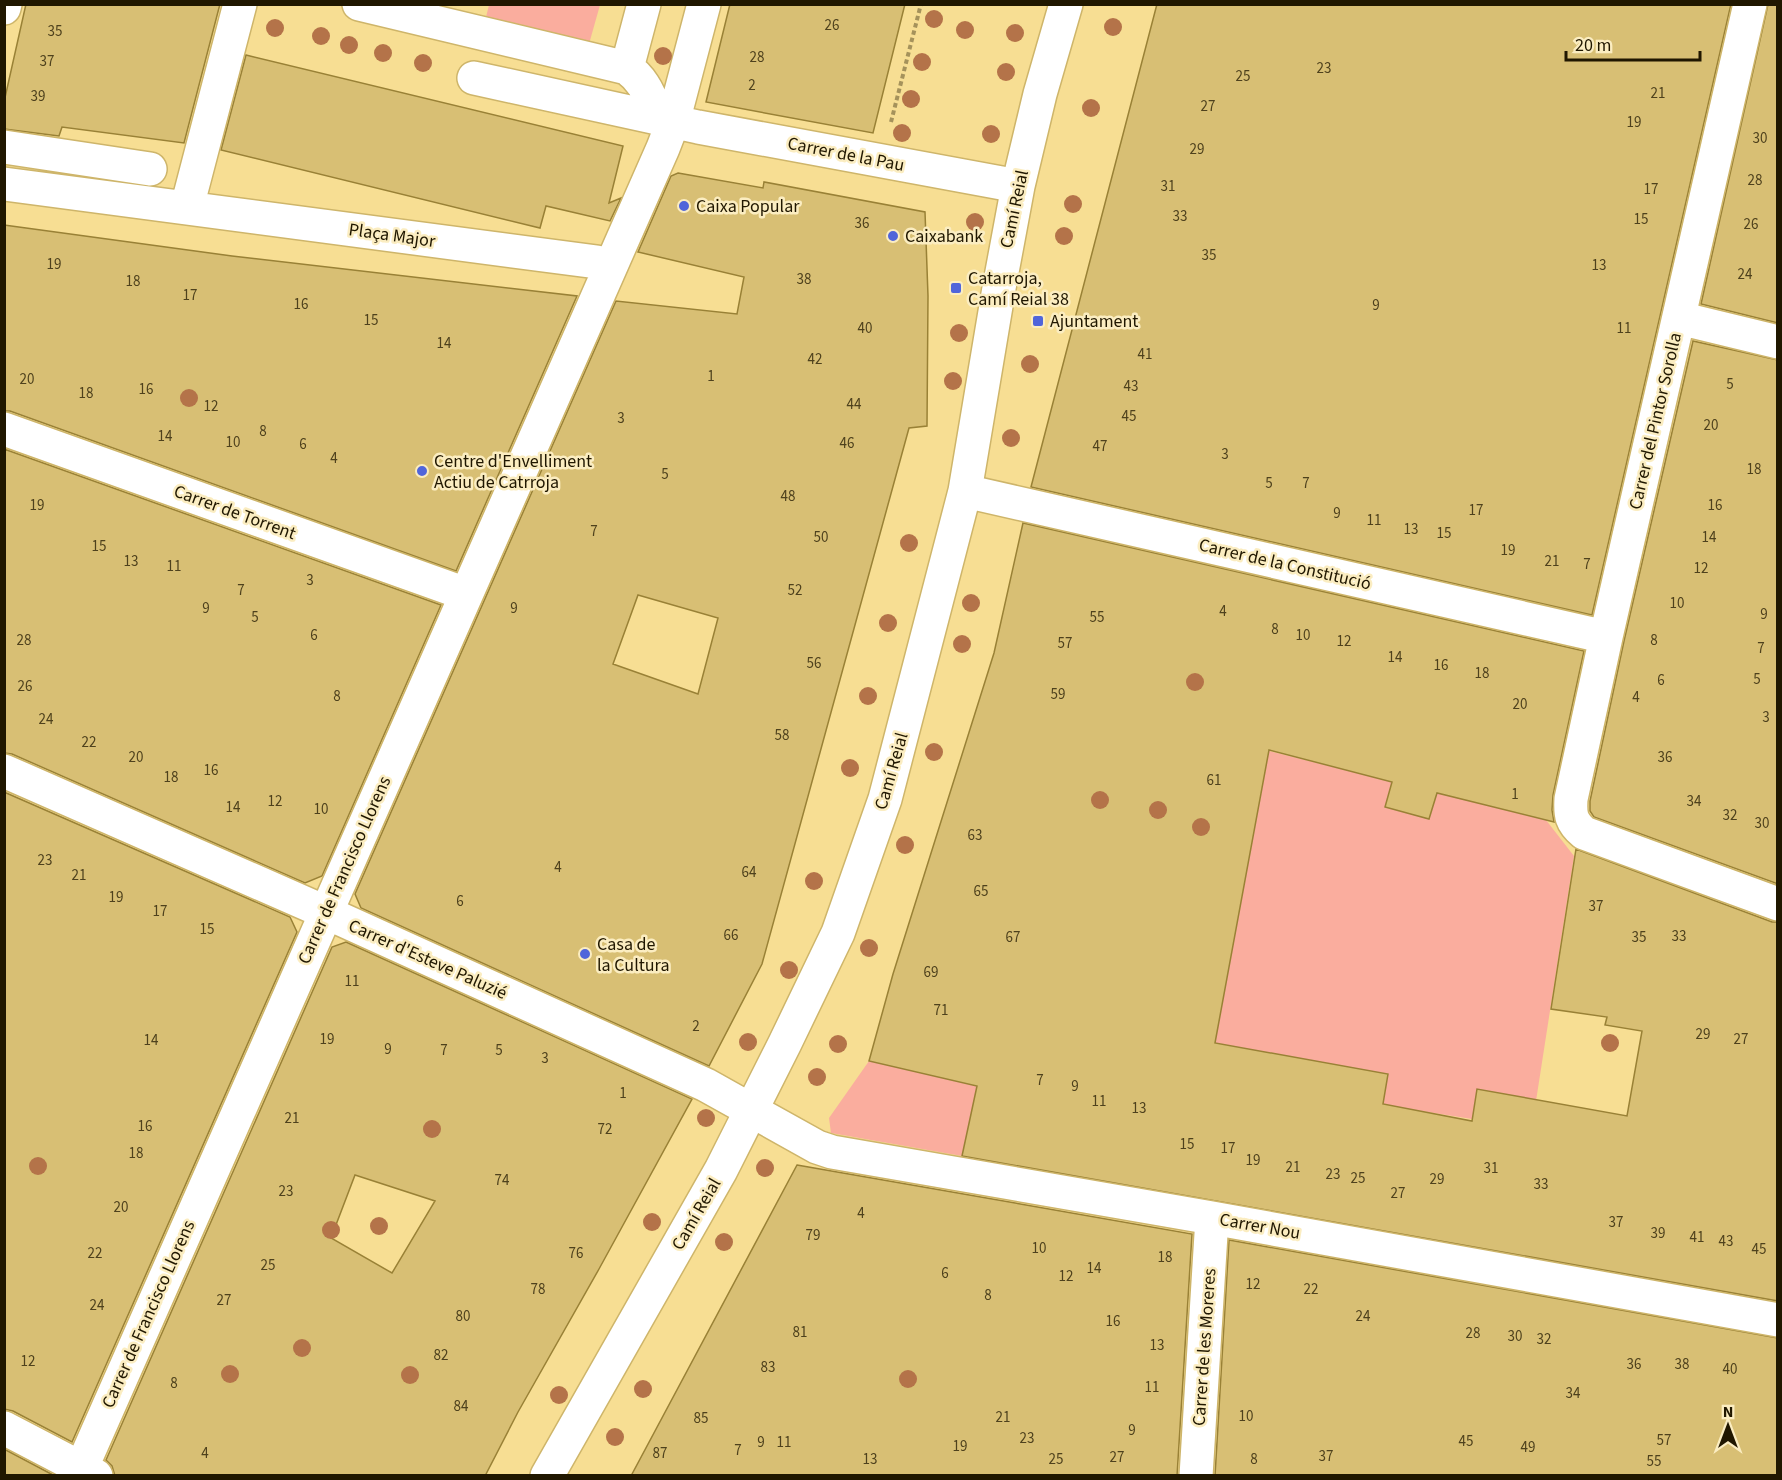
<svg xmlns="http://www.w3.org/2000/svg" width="1782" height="1480" font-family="'Source Sans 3',sans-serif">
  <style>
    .green { fill: #faad9e }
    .building { fill: #d8bf74; stroke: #998136; stroke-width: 1.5; fill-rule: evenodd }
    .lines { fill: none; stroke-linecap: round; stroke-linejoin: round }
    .minor-casing { stroke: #ceb56a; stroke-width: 36 }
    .path { stroke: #a5925b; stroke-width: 4; stroke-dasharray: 4.5 3; stroke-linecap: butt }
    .minor { stroke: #fff; stroke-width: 33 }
    .tree { fill: #b47349 }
    .poi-dot { fill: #5065da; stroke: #fbedc1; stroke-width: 2 }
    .labels { text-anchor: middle; stroke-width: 5; stroke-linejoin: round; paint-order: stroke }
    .number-label { font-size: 15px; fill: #4e411d }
    .street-label { font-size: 18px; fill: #201700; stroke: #fbedc1 }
    .poi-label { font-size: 18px; fill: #201700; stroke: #fbedc1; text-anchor: start }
  </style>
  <rect width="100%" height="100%" fill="#f7de93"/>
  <path class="green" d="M 489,5 L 600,5 L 589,44 L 486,17 Z
    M 1269,751 L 1546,820 L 1574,856 L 1536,1101 L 1477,1089 L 1472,1119 L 1383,1105 L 1388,1074 L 1215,1043 Z
    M 869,1061 L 977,1086 L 962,1156 L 831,1133 L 829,1118 Z"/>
  <path class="building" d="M 26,4 L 220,4 L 184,143 L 62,127 L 59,136 L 4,129 L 4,102 Z
    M 730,4 L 905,4 L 873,133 L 706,102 Z
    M 1157,4 L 1731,4 L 1592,615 L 1031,487 Z
    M 1768,4 L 1778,4 L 1778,323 L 1701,304 Z
    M 246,55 L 623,146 L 609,203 L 621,198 L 610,221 L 546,206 L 540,228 L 221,150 Z
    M 678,173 L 763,188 L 764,182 L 925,212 L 928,296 L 927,426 L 909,428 L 762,964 L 709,1066 L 361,908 L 355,894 L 616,301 L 737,314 L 744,277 L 638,252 L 671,176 ZM 638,595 L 718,618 L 698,694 L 613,664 Z
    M 4,225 L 232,256 L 577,296 L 456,571 L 10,411 L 4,411 Z
    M 1693,341 L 1778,360 L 1778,884 L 1594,817 L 1590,811 L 1590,801 L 1624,641 Z
    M 4,449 L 441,605 L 322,876 L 305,883 L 12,754 L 4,753 Z
    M 1023,523 L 1584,651 L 1553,795 L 1552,810 L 1554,822 L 1437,793 L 1429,819 L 1385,807 L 1392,782 L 1269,750 L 1215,1043 L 1388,1074 L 1383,1104 L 1472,1121 L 1477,1089 L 1627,1116 L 1642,1031 L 1605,1025 L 1607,1017 L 1551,1009 L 1576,849 L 1772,922 L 1778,922 L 1778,1301 L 962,1156 L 977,1086 L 869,1061 L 893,974 L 994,653 Z
    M 4,792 L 290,917 L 297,932 L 72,1442 L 13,1411 L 4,1409 Z
    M 346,942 L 692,1099 L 599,1269 L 518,1412 L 485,1476 L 115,1476 L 112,1466 L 106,1460 L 332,947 ZM 355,1175 L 435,1201 L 392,1273 L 331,1238 Z
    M 797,1165 L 1192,1234 L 1177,1476 L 631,1476 Z
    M 1229,1240 L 1778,1338 L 1778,1476 L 1215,1476 Z
    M 4,1449 L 55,1476 L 4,1476 Z"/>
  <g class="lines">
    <defs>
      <path id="minor" d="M 359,4 L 627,68 C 641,78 648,91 654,107
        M 1750,4 L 1606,637 L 1571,799 C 1570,815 1571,822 1584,833 L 1778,904
        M 4,8 L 5,4
        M 627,68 L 644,4
        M 474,78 L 698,127 L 1018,186
        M 4,147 L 150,169
        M 4,184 L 597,262
        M 187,207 L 240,4
        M 1679,318 L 1778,342
        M 4,429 L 466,594
        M 965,491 L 1606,637
        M 4,771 L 325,912 L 706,1085 L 817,1147 L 832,1152 L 1212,1218 L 1778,1320
        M 4,1428 L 96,1476
        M 78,1476 L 663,148 L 673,122 L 704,4
        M 547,1476 L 721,1170 L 785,1043 L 838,933 L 885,799 L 965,491 L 999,288 L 1018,186 L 1040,94 L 1066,4
        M 1196,1476 L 1212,1218"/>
    </defs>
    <use href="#minor" class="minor-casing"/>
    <path class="path" d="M 891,122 L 921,4"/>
    <use href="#minor" class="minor"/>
  </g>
  <g class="tree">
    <circle cx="934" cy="19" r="9"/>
    <circle cx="1113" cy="27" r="9"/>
    <circle cx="275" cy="28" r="9"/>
    <circle cx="965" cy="30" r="9"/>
    <circle cx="1015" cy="33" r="9"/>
    <circle cx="321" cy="36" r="9"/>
    <circle cx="349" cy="45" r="9"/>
    <circle cx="383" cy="53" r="9"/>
    <circle cx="663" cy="56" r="9"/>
    <circle cx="922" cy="62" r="9"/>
    <circle cx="423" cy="63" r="9"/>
    <circle cx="1006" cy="72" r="9"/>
    <circle cx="911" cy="99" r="9"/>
    <circle cx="1091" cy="108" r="9"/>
    <circle cx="902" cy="133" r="9"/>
    <circle cx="991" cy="134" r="9"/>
    <circle cx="1073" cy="204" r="9"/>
    <circle cx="975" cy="222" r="9"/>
    <circle cx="1064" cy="236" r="9"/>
    <circle cx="959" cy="333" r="9"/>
    <circle cx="1030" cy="364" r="9"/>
    <circle cx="953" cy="381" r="9"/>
    <circle cx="189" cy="398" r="9"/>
    <circle cx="1011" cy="438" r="9"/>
    <circle cx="909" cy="543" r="9"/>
    <circle cx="971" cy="603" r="9"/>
    <circle cx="888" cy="623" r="9"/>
    <circle cx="962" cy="644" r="9"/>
    <circle cx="1195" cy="682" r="9"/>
    <circle cx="868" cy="696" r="9"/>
    <circle cx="934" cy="752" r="9"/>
    <circle cx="850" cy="768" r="9"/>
    <circle cx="1100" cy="800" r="9"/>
    <circle cx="1158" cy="810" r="9"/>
    <circle cx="1201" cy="827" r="9"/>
    <circle cx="905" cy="845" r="9"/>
    <circle cx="814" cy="881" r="9"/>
    <circle cx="869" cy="948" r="9"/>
    <circle cx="789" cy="970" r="9"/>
    <circle cx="748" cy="1042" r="9"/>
    <circle cx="1610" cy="1043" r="9"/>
    <circle cx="838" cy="1044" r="9"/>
    <circle cx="817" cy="1077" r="9"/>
    <circle cx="706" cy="1118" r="9"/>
    <circle cx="432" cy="1129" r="9"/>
    <circle cx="38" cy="1166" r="9"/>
    <circle cx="765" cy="1168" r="9"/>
    <circle cx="652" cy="1222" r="9"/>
    <circle cx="379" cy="1226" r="9"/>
    <circle cx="331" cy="1230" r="9"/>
    <circle cx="724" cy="1242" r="9"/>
    <circle cx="302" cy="1348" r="9"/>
    <circle cx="230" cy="1374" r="9"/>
    <circle cx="410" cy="1375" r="9"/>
    <circle cx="908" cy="1379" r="9"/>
    <circle cx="643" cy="1389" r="9"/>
    <circle cx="559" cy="1395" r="9"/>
    <circle cx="615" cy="1437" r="9"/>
  </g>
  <g class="poi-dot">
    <circle cx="684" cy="206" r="6"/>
    <circle cx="893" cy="236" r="6"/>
    <rect x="950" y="282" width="12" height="12" rx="3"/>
    <rect x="1032" y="315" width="12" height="12" rx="3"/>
    <circle cx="422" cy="471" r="6"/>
    <circle cx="585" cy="954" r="6"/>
  </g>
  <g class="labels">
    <g class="number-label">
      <text x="832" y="30">26</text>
      <text x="55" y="36">35</text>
      <text x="757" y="62">28</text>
      <text x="47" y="66">37</text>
      <text x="1324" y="73">23</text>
      <text x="1243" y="81">25</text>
      <text x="752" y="90">2</text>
      <text x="1658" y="98">21</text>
      <text x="38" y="101">39</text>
      <text x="1208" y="111">27</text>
      <text x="1634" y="127">19</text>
      <text x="1760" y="143">30</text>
      <text x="1197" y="154">29</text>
      <text x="1755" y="185">28</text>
      <text x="1168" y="191">31</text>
      <text x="1651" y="194">17</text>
      <text x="1180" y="221">33</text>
      <text x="1641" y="224">15</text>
      <text x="862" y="228">36</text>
      <text x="1751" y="229">26</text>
      <text x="1209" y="260">35</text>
      <text x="54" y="269">19</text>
      <text x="1599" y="270">13</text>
      <text x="1745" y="279">24</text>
      <text x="804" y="284">38</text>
      <text x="133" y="286">18</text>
      <text x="190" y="300">17</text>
      <text x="301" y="309">16</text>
      <text x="1376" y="310">9</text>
      <text x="371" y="325">15</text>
      <text x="865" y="333">40</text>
      <text x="1624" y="333">11</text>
      <text x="444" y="348">14</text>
      <text x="1145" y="359">41</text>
      <text x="815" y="364">42</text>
      <text x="711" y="381">1</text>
      <text x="27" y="384">20</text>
      <text x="1730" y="389">5</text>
      <text x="1131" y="391">43</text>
      <text x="146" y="394">16</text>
      <text x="86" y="398">18</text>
      <text x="854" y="409">44</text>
      <text x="211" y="411">12</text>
      <text x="1129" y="421">45</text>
      <text x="621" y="423">3</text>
      <text x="1711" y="430">20</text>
      <text x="263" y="436">8</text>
      <text x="165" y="441">14</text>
      <text x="233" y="447">10</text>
      <text x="847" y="448">46</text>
      <text x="303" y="449">6</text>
      <text x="1100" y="451">47</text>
      <text x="1225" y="459">3</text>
      <text x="334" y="463">4</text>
      <text x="1754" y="474">18</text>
      <text x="665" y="479">5</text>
      <text x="1269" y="488">5</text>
      <text x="1306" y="488">7</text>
      <text x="788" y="501">48</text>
      <text x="37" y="510">19</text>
      <text x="1715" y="510">16</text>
      <text x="1476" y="515">17</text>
      <text x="1337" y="518">9</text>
      <text x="1374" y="525">11</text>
      <text x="1411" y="534">13</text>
      <text x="594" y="536">7</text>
      <text x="1444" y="538">15</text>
      <text x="821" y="542">50</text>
      <text x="1709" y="542">14</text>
      <text x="99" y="551">15</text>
      <text x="1508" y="555">19</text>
      <text x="131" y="566">13</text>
      <text x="1552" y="566">21</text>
      <text x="1587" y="569">7</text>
      <text x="174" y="571">11</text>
      <text x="1701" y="573">12</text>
      <text x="310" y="585">3</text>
      <text x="241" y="595">7</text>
      <text x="795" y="595">52</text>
      <text x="1677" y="608">10</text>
      <text x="206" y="613">9</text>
      <text x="514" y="613">9</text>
      <text x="1223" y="616">4</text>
      <text x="1764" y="619">9</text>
      <text x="255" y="622">5</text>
      <text x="1097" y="622">55</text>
      <text x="1275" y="634">8</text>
      <text x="314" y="640">6</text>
      <text x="1303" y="640">10</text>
      <text x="24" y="645">28</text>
      <text x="1654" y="645">8</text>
      <text x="1344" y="646">12</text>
      <text x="1065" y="648">57</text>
      <text x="1761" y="653">7</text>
      <text x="1395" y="662">14</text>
      <text x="814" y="668">56</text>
      <text x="1441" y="670">16</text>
      <text x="1482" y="678">18</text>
      <text x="1757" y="684">5</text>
      <text x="1661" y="685">6</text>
      <text x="25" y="691">26</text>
      <text x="1058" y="699">59</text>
      <text x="337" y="701">8</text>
      <text x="1636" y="702">4</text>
      <text x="1520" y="709">20</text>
      <text x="1766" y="722">3</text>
      <text x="46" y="724">24</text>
      <text x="782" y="740">58</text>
      <text x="89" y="747">22</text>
      <text x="136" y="762">20</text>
      <text x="1665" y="762">36</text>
      <text x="211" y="775">16</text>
      <text x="171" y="782">18</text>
      <text x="1214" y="785">61</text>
      <text x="1515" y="799">1</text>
      <text x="275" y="806">12</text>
      <text x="1694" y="806">34</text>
      <text x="233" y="812">14</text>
      <text x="321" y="814">10</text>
      <text x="1730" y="820">32</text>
      <text x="1762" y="828">30</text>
      <text x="975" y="840">63</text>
      <text x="45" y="865">23</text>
      <text x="558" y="872">4</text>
      <text x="749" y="877">64</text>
      <text x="79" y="880">21</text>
      <text x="981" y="896">65</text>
      <text x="116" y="902">19</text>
      <text x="460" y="906">6</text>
      <text x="1596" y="911">37</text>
      <text x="160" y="916">17</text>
      <text x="207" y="934">15</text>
      <text x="731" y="940">66</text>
      <text x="1679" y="941">33</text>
      <text x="1013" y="942">67</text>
      <text x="1639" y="942">35</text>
      <text x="931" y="977">69</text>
      <text x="352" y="986">11</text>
      <text x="941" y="1015">71</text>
      <text x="696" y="1031">2</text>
      <text x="1703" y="1039">29</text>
      <text x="327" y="1044">19</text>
      <text x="1741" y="1044">27</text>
      <text x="151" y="1045">14</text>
      <text x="388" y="1054">9</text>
      <text x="444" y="1055">7</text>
      <text x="499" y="1055">5</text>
      <text x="545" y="1063">3</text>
      <text x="1040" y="1085">7</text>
      <text x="1075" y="1091">9</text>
      <text x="623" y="1098">1</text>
      <text x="1099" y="1106">11</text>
      <text x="1139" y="1113">13</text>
      <text x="292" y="1123">21</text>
      <text x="145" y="1131">16</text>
      <text x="605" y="1134">72</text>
      <text x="1187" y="1149">15</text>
      <text x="1228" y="1153">17</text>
      <text x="136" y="1158">18</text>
      <text x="1253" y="1165">19</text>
      <text x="1293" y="1172">21</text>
      <text x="1491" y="1173">31</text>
      <text x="1333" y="1179">23</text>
      <text x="1358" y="1183">25</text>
      <text x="1437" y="1184">29</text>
      <text x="502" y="1185">74</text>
      <text x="1541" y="1189">33</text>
      <text x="286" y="1196">23</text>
      <text x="1398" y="1198">27</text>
      <text x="121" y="1212">20</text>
      <text x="861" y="1218">4</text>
      <text x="1616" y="1227">37</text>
      <text x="1658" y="1238">39</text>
      <text x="813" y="1240">79</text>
      <text x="1697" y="1242">41</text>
      <text x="1726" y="1246">43</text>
      <text x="1039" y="1253">10</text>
      <text x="1759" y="1254">45</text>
      <text x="95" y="1258">22</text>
      <text x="576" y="1258">76</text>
      <text x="1165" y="1262">18</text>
      <text x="268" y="1270">25</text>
      <text x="1094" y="1273">14</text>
      <text x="945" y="1278">6</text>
      <text x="1066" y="1281">12</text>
      <text x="1253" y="1289">12</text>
      <text x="538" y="1294">78</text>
      <text x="1311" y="1294">22</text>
      <text x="988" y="1300">8</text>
      <text x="224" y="1305">27</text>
      <text x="97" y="1310">24</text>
      <text x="463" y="1321">80</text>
      <text x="1363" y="1321">24</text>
      <text x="1113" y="1326">16</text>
      <text x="800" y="1337">81</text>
      <text x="1473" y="1338">28</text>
      <text x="1515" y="1341">30</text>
      <text x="1544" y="1344">32</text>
      <text x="1157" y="1350">13</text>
      <text x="441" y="1360">82</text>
      <text x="28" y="1366">12</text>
      <text x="1634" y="1369">36</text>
      <text x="1682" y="1369">38</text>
      <text x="768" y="1372">83</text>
      <text x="1730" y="1374">40</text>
      <text x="174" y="1388">8</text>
      <text x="1152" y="1392">11</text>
      <text x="1573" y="1398">34</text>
      <text x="461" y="1411">84</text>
      <text x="1246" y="1421">10</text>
      <text x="1003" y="1422">21</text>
      <text x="701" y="1423">85</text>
      <text x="1132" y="1435">9</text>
      <text x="1027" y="1443">23</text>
      <text x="1664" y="1445">57</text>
      <text x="1466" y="1446">45</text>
      <text x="761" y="1447">9</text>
      <text x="784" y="1447">11</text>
      <text x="960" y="1451">19</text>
      <text x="1528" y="1452">49</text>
      <text x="738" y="1455">7</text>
      <text x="205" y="1458">4</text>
      <text x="660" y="1458">87</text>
      <text x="1326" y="1461">37</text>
      <text x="1117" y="1462">27</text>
      <text x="870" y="1464">13</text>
      <text x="1056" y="1464">25</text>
      <text x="1254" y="1464">8</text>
      <text x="1654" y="1466">55</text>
    </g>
    <g class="street-label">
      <text transform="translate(846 154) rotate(11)" y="6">Carrer de la Pau</text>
      <text transform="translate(1014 209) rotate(-78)" y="6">Camí Reial</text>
      <text transform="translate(392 235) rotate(8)" y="6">Plaça Major</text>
      <text transform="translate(1655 421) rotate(-77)" y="6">Carrer del Pintor Sorolla</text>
      <text transform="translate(235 512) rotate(20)" y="6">Carrer de Torrent</text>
      <text transform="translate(1285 564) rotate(13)" y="6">Carrer de la Constitució</text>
      <text transform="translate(891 771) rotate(-74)" y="6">Camí Reial</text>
      <text transform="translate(344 870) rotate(-66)" y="6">Carrer de Francisco Llorens</text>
      <text transform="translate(428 959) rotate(24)" y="6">Carrer d'Esteve Paluzié</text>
      <text transform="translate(696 1214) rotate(-60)" y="6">Camí Reial</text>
      <text transform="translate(1260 1226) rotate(10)" y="6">Carrer Nou</text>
      <text transform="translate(148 1314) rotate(-66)" y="6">Carrer de Francisco Llorens</text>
      <text transform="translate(1204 1347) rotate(-86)" y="6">Carrer de les Moreres</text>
    </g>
    <g class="poi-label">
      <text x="696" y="212">Caixa Popular</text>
      <text x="905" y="242">Caixabank</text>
      <text x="968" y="284">Catarroja,<tspan x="968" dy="21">Camí Reial 38</tspan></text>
      <text x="1050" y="327">Ajuntament</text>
      <text x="434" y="467">Centre d'Envelliment<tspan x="434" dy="21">Actiu de Catrroja</tspan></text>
      <text x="597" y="950">Casa de<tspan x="597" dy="21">la Cultura</tspan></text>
    </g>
  </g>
  <rect width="1782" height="1480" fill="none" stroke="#201700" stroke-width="12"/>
  <g transform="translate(1728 1426)" stroke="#fbedc1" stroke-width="4.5" paint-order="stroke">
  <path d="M0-4.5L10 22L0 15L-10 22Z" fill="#201700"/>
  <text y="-9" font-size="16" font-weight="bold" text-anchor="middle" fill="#201700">N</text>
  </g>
  <path d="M1566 51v9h134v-9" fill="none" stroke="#201700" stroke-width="3"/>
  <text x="1575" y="51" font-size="18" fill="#201700" stroke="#fbedc1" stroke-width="4.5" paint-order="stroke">20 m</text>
</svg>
